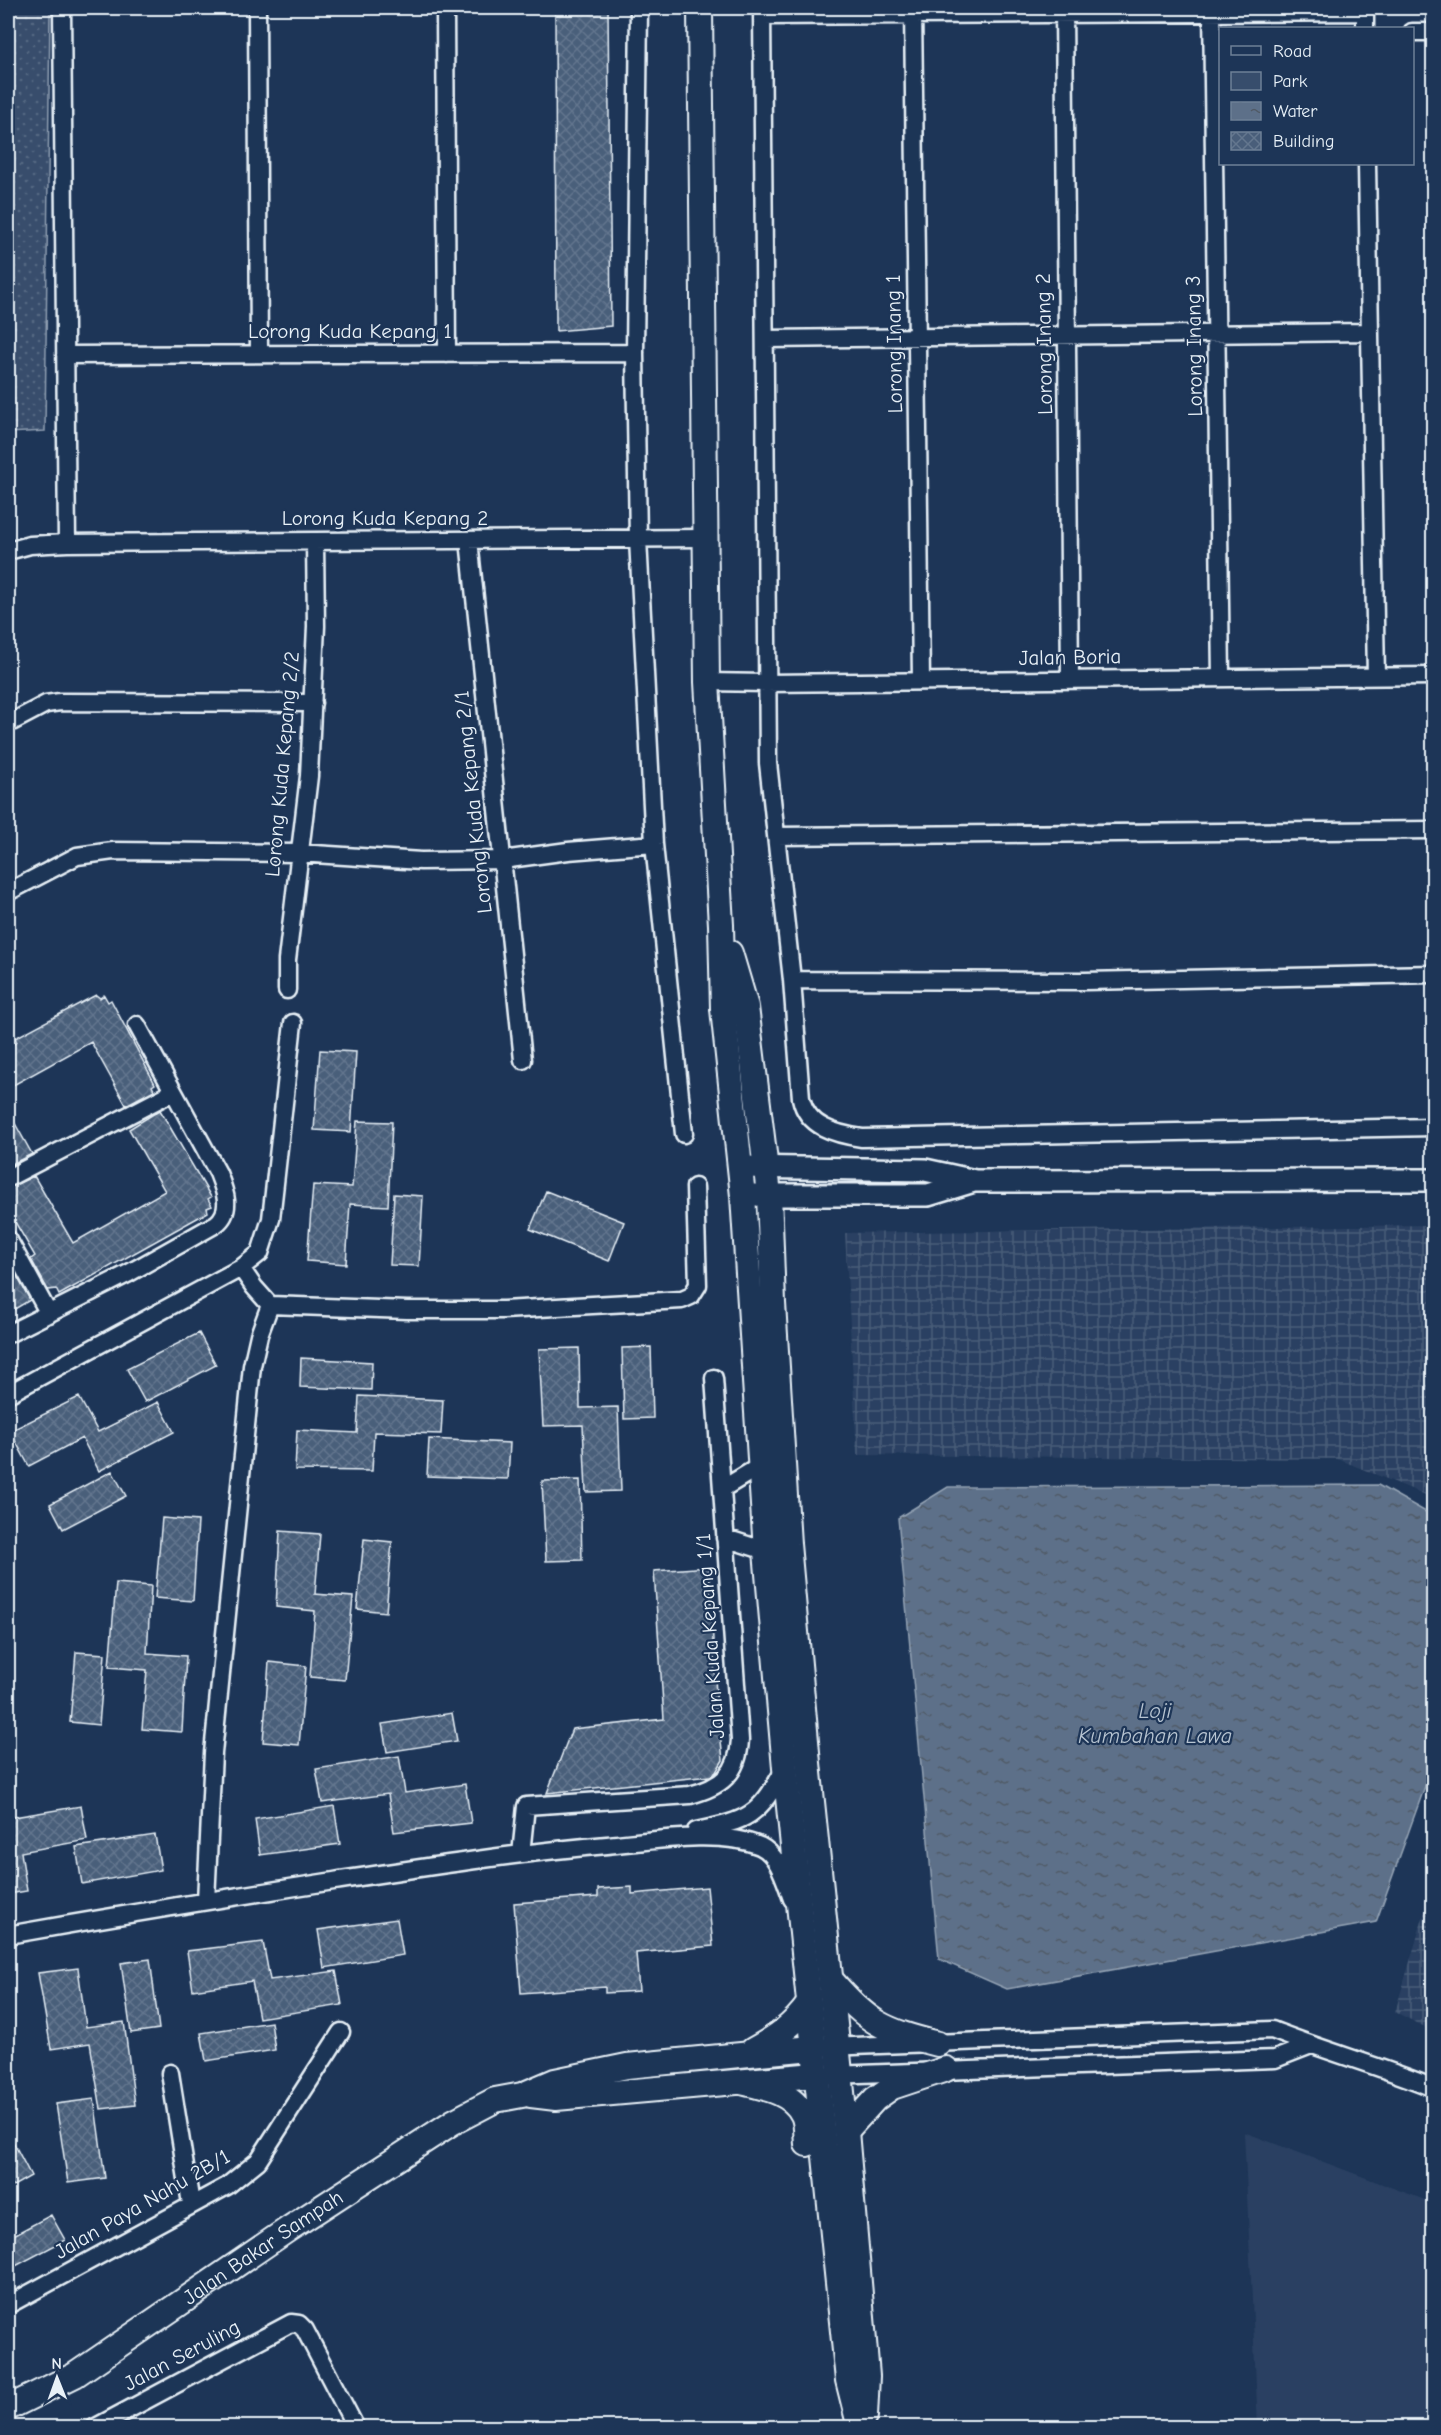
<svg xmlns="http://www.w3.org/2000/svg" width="1441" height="2435" font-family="'Comic Neue',sans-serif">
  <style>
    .built { fill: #2a4162 }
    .industrial { fill: url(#industrial-grid) }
    .green { fill: url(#green-dots); stroke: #909fb2; stroke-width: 1.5 }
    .water { fill: url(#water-ripples); stroke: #95a4b5; stroke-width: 1.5 }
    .building { fill: url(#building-cross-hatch); stroke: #e8f1f8; stroke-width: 1.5 }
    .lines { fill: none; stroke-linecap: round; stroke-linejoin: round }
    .minor-casing { stroke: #e8f1f8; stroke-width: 21 }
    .tertiary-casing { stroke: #e8f1f8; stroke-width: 26 }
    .secondary-casing { stroke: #e8f1f8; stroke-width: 28 }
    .minor { stroke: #1d3557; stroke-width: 16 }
    .tertiary { stroke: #1d3557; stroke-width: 21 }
    .secondary { stroke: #1d3557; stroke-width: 24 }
    .labels { text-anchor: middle; stroke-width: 4.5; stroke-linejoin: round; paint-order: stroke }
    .street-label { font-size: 21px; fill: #e8f1f8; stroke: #1d3557 }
    .water-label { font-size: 22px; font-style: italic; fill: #b7c4d1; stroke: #1d3557 }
  </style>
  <defs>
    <pattern id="industrial-grid" width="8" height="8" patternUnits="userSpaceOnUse" patternTransform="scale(1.5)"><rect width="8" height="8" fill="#2a4162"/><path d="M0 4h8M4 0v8" fill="none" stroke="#495d79"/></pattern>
    <pattern id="green-dots" width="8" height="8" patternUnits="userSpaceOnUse" patternTransform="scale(1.5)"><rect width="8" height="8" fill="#374d6c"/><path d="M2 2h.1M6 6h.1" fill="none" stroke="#546782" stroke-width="1.8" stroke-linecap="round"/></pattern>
    <pattern id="water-ripples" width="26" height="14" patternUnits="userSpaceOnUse" patternTransform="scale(1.5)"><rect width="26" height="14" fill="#5d7089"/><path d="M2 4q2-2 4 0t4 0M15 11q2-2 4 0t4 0" fill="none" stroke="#505a66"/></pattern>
    <pattern id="building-cross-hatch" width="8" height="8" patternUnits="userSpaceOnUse" patternTransform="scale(1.5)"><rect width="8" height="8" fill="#495e7a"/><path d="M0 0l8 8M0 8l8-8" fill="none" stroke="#63768e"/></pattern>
  </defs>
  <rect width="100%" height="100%" fill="#1d3557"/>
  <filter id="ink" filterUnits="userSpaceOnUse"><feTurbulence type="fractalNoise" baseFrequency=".0167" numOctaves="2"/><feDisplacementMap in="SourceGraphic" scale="12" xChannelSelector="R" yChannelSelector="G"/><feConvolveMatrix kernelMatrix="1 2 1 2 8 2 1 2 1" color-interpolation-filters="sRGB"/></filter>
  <g filter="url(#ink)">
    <path class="built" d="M 1244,2132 L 1433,2203 L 1433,2427 L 1258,2427 Z"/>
    <path class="industrial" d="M 1433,1225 L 1433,1498 L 1338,1459 L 857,1455 L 845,1233 Z
      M 1433,1884 L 1434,2031 L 1433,2031 L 1395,2012 Z"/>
    <path class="green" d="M 8,8 L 50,8 L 45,431 L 8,433 Z"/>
    <path class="water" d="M 1378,1485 L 1433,1516 L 1433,1764 L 1376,1922 L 1007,1989 L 939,1959 L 898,1518 L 948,1487 Z"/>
    <path class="building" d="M 555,8 L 608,8 L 611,326 L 556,331 Z
      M 96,995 L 100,998 L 104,995 L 108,1002 L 111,1000 L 155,1084 L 152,1086 L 154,1090 L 126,1105 L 91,1042 L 8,1088 L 8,1048 L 17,1042 L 15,1038 Z
      M 320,1050 L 356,1052 L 351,1132 L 314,1130 Z
      M 160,1110 L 211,1197 L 208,1199 L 212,1206 L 207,1208 L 208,1212 L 59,1295 L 56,1289 L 48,1290 L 31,1259 L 35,1256 L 8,1210 L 8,1188 L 34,1176 L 73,1243 L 165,1191 L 129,1129 Z
      M 8,1111 L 32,1154 L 8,1166 Z
      M 357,1121 L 392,1122 L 388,1206 L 350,1204 L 346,1264 L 307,1261 L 313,1185 L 352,1187 Z
      M 546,1191 L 624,1222 L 609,1261 L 530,1229 Z
      M 394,1194 L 423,1196 L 419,1266 L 390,1265 Z
      M 13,1269 L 30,1300 L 8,1313 L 8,1272 Z
      M 199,1333 L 216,1365 L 145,1402 L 127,1369 Z
      M 651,1347 L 653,1418 L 624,1419 L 622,1348 Z
      M 579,1348 L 580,1408 L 618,1407 L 621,1491 L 586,1492 L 583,1425 L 543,1426 L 539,1349 Z
      M 301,1358 L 372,1362 L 371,1390 L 300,1387 Z
      M 359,1396 L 443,1400 L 441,1434 L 374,1432 L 372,1471 L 295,1470 L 297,1430 L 357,1433 Z
      M 79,1397 L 98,1432 L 158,1402 L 174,1432 L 99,1471 L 82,1438 L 29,1466 L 10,1431 Z
      M 429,1439 L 510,1443 L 508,1479 L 427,1476 Z
      M 112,1471 L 126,1496 L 63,1529 L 50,1504 Z
      M 580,1480 L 582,1560 L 546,1561 L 542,1481 Z
      M 162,1518 L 198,1521 L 193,1601 L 155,1598 Z
      M 280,1531 L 320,1534 L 315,1594 L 353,1597 L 345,1680 L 310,1677 L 315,1611 L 276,1607 Z
      M 364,1539 L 392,1542 L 386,1612 L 357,1609 Z
      M 709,1567 L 716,1695 L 723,1760 L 716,1772 L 710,1776 L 547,1793 L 572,1729 L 664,1719 L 654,1571 Z
      M 116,1583 L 151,1586 L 147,1653 L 186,1656 L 182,1732 L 142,1729 L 147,1670 L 109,1667 Z
      M 76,1652 L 105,1654 L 99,1725 L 70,1722 Z
      M 269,1662 L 306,1666 L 299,1745 L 263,1742 Z
      M 452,1713 L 457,1741 L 387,1752 L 382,1724 Z
      M 399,1756 L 405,1793 L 465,1784 L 471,1823 L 394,1832 L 388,1794 L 322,1803 L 316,1769 Z
      M 81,1806 L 87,1840 L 21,1852 L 27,1891 L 8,1894 L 8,1818 Z
      M 334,1806 L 340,1844 L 260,1855 L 255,1819 Z
      M 155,1835 L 161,1870 L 82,1884 L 76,1847 Z
      M 632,1887 L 632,1894 L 707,1887 L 713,1946 L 636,1953 L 639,1991 L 605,1993 L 605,1987 L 521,1993 L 514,1903 L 598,1897 L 598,1889 Z
      M 397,1919 L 403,1955 L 324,1968 L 318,1930 Z
      M 263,1942 L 270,1980 L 336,1971 L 342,2005 L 259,2018 L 252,1981 L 193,1990 L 187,1951 Z
      M 150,1959 L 159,2029 L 131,2033 L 121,1963 Z
      M 78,1968 L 86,2027 L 124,2022 L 135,2105 L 101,2109 L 90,2043 L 51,2049 L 38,1973 Z
      M 271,2022 L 275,2050 L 206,2061 L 201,2033 Z
      M 94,2099 L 105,2178 L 68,2183 L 56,2104 Z
      M 8,2132 L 31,2176 L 8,2189 Z
      M 51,2215 L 65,2240 L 8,2270 L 8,2238 Z"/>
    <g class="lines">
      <defs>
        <path id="minor" d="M 62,8 L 67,543
          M 257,8 L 259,354
          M 445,8 L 447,354
          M 639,8 L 635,353 L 638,539 L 654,844 L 684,1134
          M 762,8 L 768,763 L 792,980 L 801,1098 C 807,1127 835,1134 862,1138 L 1434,1127
          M 913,8 L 921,681
          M 1064,8 L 1070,680
          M 1212,8 L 1221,678
          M 1365,8 L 1365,28
          M 762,16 L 1365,12
          M 1412,32 L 1434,32
          M 1367,164 L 1376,677
          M 766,339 L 1369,332
          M 65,355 L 635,353
          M 469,540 L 523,1060
          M 8,551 L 30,545 L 67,543 L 704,538
          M 707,682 L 766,683 L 1434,676
          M 8,724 L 46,704 L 60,702 L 313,703
          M 776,836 L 1434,830
          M 8,892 L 77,856 L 113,851 L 299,853 L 421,861 L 502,860 L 568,851 L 654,844
          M 792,980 L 1085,981 L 1434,974
          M 287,990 L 287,960 L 309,776 L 316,626 L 315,541
          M 8,1178 L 173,1092
          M 8,1239 L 49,1314
          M 241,1268 L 254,1287 L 270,1305 L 407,1310 L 503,1310 L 682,1300 L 691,1296 L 698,1285 L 695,1187
          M 8,1334 L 129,1273 L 216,1224 C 233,1211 225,1191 218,1173 L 137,1025
          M 8,1394 L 241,1268 L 260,1253 L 271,1219 L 293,1023
          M 722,1489 L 760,1466
          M 725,1538 L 766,1551
          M 696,1831 C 749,1820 758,1817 785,1768
          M 521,1854 L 526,1806 L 690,1795 C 721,1787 738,1774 740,1740 L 714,1378
          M 206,1901 L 213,1753 L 252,1366 L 259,1335 L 270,1305
          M 8,1935 C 116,1916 225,1898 334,1881 C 425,1867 515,1853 607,1845 C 650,1841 720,1829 760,1846 C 779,1855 785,1881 792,1899
          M 827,2047 L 1272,2030 C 1325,2051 1380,2066 1434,2088
          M 170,2073 L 191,2204
          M 832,2075 L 1275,2059 L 1311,2045
          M 8,2305 L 227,2186 L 258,2161 L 341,2032
          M 94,2428 L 291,2323 L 299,2324 L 305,2330 L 356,2428"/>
        <path id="tertiary" d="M 741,1167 L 925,1170 L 975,1181 L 1434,1180
          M 752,1195 L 928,1195 L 974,1181"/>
        <g id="secondary">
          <path d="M 700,8 L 707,682 L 721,925 L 723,1009 L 743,1196 L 766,1551 L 785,1768 L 848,2380 L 860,2428"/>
          <path d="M 730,953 L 746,1007 L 769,1194 L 773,1303 L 788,1544 L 808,1763 L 846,2131 L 867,2376 L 865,2416"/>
          <path d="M 831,1980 C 869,2024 883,2030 938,2044"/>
          <path d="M 753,2050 C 775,2038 793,2026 808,2005"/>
          <path d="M 741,2082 C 762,2087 793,2092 803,2115 C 807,2123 806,2136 807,2144"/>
          <path d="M 531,2095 L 556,2098 L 815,2075"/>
          <path d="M 846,2131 L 875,2099 L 892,2087 L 946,2069"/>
          <path id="s1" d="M 8,2408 L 75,2375 L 290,2228 L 453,2122 L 495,2100 L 522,2095 L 555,2081 L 627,2066 L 812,2048"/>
        </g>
      </defs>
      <use href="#minor" class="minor-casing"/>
      <use href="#tertiary" class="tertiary-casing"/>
      <use href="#secondary" class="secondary-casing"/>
      <use href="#minor" class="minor"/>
      <use href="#tertiary" class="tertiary"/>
      <use href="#secondary" class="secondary"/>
    </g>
  </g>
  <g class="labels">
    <g class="street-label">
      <text x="350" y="338">Lorong Kuda Kepang 1</text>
      <text transform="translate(894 344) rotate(-91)" y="7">Lorong Inang 1</text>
      <text transform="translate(1044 344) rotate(-91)" y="7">Lorong Inang 2</text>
      <text transform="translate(1194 346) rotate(-91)" y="7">Lorong Inang 3</text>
      <text x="385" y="525">Lorong Kuda Kepang 2</text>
      <text transform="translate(1070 657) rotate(-1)" y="7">Jalan Boria</text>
      <text transform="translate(282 764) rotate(-85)" y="7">Lorong Kuda Kepang 2/2</text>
      <text transform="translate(473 802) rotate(-96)" y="7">Lorong Kuda Kepang 2/1</text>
      <text transform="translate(710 1636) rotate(-94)" y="7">Jalan Kuda Kepang 1/1</text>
      <text transform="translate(142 2204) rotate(-30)" y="7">Jalan Paya Nahu 2B/1</text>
      <text dy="7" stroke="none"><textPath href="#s1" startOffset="302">Jalan Bakar Sampah</textPath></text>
      <text transform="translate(182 2355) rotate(-28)" y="7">Jalan Seruling</text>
    </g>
    <g class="water-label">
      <text x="1155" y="1718">Loji<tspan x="1155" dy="25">Kumbahan Lawa</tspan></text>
    </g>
  </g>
  <rect width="1441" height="2435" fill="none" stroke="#1d3557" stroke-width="30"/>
  <rect x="15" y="15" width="1411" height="2405" fill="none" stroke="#e8f1f8" stroke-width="2" filter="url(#ink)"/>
  <rect x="1219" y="27" width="195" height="138" fill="#1d3557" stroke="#6e8097" stroke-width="1.5"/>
  <rect x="1231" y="46" width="30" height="9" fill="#1d3557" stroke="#6e8097" stroke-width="1.5"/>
  <text x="1273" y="57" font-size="18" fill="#e8f1f8">Road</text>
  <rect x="1231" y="72" width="30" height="18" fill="#374d6c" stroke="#6e8097" stroke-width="1.5"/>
  <text x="1273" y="87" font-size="18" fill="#e8f1f8">Park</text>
  <rect x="1231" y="102" width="30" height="18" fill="url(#water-ripples)" stroke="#6e8097" stroke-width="1.5"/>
  <text x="1273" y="117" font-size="18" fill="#e8f1f8">Water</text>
  <rect x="1231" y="132" width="30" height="18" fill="url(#building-cross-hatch)" stroke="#6e8097" stroke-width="1.5"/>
  <text x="1273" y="147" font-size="18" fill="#e8f1f8">Building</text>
  <g transform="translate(57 2378) rotate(359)" stroke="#1d3557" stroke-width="4.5" paint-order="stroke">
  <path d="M0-4.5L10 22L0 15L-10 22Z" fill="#e8f1f8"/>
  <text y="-9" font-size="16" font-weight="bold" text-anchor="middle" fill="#e8f1f8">N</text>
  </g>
</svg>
